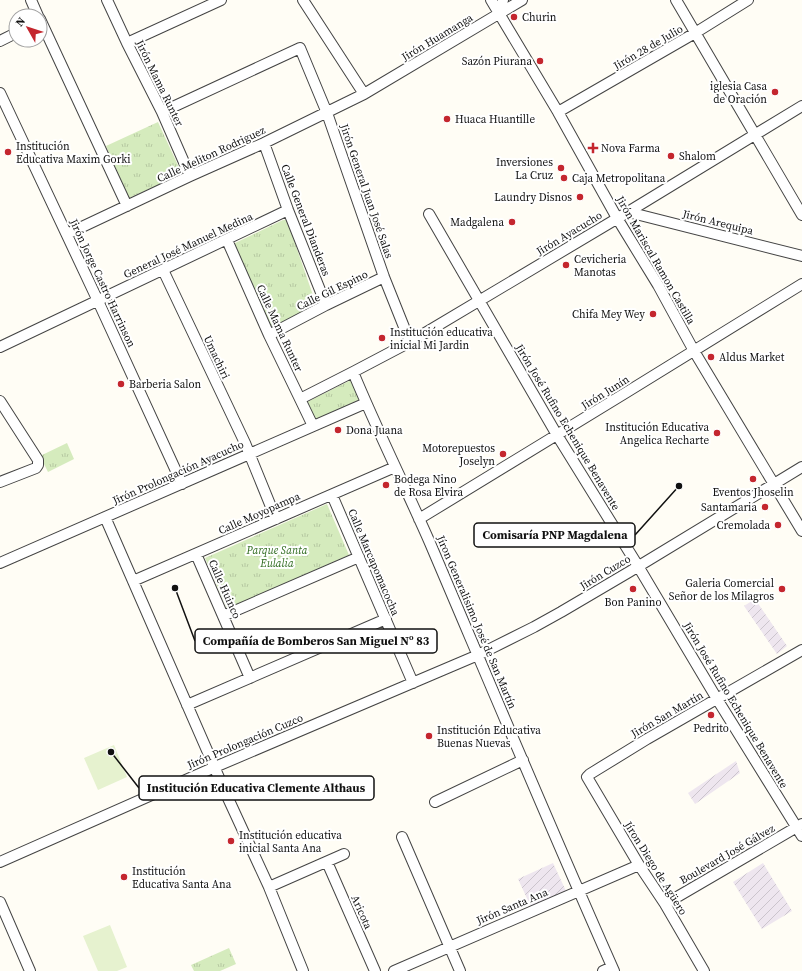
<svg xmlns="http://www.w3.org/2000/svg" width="802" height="971" font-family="'Source Serif 4',serif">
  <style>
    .industrial { fill: url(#industrial-furrows) }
    .park { fill: url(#park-tufts) }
    .pitch { fill: #e6f2cf }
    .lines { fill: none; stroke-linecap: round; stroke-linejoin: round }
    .minor-casing { stroke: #444; stroke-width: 12 }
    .minor { stroke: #fff; stroke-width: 10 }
    .poi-dot { fill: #c4262e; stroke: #fff; stroke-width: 1.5 }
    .labels { text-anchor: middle; stroke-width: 4; stroke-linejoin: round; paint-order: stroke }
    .poi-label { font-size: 11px; fill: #111; stroke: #fff; text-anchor: start }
    .street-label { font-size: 11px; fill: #111; stroke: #fff }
    .park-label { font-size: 11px; font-style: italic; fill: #2f6b1f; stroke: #fff }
    .leader { fill: none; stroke: #111; stroke-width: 1.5 }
    .callout-dot { fill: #111; stroke: #fff; stroke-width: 1.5 }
    .callout { fill: #fff; stroke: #111; stroke-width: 1.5 }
    .callout-label { font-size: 12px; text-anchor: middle; font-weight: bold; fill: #111 }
  </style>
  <defs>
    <pattern id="industrial-furrows" width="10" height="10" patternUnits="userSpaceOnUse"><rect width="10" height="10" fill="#eee6ef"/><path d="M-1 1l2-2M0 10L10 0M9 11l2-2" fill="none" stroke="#cbc4cc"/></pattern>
    <pattern id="park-tufts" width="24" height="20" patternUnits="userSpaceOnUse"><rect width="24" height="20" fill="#d5ebbd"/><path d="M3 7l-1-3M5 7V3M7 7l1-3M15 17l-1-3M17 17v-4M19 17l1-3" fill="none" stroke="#b6c8a1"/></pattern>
  </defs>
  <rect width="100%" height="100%" fill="#fffdf5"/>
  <path class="industrial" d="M 755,599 L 787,646 L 777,654 L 744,606 Z
    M 736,761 L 740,773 L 695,804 L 688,793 Z
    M 553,863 L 566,891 L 531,907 L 518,879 Z
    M 763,863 L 792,911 L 762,929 L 733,882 Z"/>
  <path class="park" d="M 158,122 L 182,174 L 129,198 L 106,146 Z
    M 283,220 L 287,220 L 316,304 L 314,309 L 274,327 L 270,325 L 233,244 Z
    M 351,380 L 360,399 L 316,421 L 307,402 Z
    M 67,443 L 74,459 L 48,472 L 40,456 Z
    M 327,504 L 349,555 L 227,609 L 205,558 Z
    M 229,948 L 236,964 L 220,971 L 194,971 L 191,965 Z"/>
  <path class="pitch" d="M 114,745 L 127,777 L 98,790 L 84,758 Z
    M 110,925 L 127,967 L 117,971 L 98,971 L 83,936 Z"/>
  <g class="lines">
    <defs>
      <path id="minor" d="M 31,0 L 38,16
        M 107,0 L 127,43 L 162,112 L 190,176
        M 303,0 L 364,94
        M 491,0 L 558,112 L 617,218 L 658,285 L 694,351 L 802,531
        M 676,0 L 802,215
        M 499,14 L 503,0
        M 40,19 L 127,206
        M 0,41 L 16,33
        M 127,43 L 221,0
        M 0,93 L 98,301 L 182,484
        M 162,112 L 300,48 L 327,113 L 384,277 L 410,342
        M 558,112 L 695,33 L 748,0
        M 264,143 L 288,210 L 326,305
        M 628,212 L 802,256
        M 429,214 L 557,435 L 638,566 L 717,699 L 802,836
        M 67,234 L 190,176 L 264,143 L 364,94 L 522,0
        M 227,240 L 269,335 L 300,399 L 313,426
        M 163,270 L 245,443 L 276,519
        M 269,335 L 326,305 L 384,277
        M 0,347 L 288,210
        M 353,372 C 377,430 405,486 430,543 C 491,686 551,829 614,971
        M 300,399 L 353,372 L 410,342 L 628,212 L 802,106
        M 0,401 L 38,460 L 38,465 L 36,468 L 0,482
        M 332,495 L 413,683
        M 105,517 L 227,796 L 269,887 L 303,971
        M 419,519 L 627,392 L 802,284
        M 196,554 L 250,678
        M 0,563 L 366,403
        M 133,581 L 395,467
        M 223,616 L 359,557
        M 187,705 L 386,619
        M 435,802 L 523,760
        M 402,837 L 460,971
        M 0,862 L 215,767 L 478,655 L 534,627 L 561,612 L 629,572 L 802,467
        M 327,862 L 375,971
        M 269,887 L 344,854
        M 0,902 L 30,971
        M 665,904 L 802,824
        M 394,971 L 639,865
        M 603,971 L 612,967
        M 704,971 L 665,904 L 639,865 L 587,777 L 590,774 L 647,739 L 802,650"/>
    </defs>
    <use href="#minor" class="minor-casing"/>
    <use href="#minor" class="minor"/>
  </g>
  <g class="poi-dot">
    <circle cx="514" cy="17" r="4"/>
    <circle cx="540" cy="61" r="4"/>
    <circle cx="775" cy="92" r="4"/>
    <circle cx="447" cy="119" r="4"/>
    <path d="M591 142h4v4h4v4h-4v4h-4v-4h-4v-4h4z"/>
    <circle cx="8" cy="152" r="4"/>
    <circle cx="671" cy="156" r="4"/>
    <circle cx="561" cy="168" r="4"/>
    <circle cx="564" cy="178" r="4"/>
    <circle cx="580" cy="197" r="4"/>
    <circle cx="512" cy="222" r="4"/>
    <circle cx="566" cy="265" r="4"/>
    <circle cx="653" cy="314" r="4"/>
    <circle cx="382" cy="338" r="4"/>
    <circle cx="711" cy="357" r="4"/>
    <circle cx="121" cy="384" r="4"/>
    <circle cx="338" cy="430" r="4"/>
    <circle cx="717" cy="433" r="4"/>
    <circle cx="503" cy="454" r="4"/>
    <circle cx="753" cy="479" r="4"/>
    <circle cx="386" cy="485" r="4"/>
    <circle cx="765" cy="507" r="4"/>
    <circle cx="778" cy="525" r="4"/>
    <circle cx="633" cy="589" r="4"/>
    <circle cx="782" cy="589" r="4"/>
    <circle cx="711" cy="715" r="4"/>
    <circle cx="429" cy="736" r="4"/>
    <circle cx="231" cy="841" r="4"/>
    <circle cx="124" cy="877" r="4"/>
  </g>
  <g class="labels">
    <g class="poi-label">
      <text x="522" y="21">Churin</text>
      <text x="532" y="65" text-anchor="end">Sazón Piurana</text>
      <text x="767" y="90" text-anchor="end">iglesia Casa<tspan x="767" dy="13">de Oración</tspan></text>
      <text x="455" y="123">Huaca Huantille</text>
      <text x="16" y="150">Institución<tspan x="16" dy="13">Educativa Maxim Gorki</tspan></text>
      <text x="601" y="152">Nova Farma</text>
      <text x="679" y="160">Shalom</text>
      <text x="553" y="166" text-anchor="end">Inversiones<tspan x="553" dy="13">La Cruz</tspan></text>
      <text x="572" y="182">Caja Metropolitana</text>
      <text x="572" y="201" text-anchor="end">Laundry Disnos</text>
      <text x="504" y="226" text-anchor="end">Madgalena</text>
      <text x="574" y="263">Cevicheria<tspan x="574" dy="13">Manotas</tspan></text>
      <text x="645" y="318" text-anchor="end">Chifa Mey Wey</text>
      <text x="390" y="336">Institución educativa<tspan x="390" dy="13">inicial Mi Jardin</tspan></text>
      <text x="719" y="361">Aldus Market</text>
      <text x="129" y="388">Barberia Salon</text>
      <text x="709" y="431" text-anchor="end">Institución Educativa<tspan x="709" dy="13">Angelica Recharte</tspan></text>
      <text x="346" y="434">Dona Juana</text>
      <text x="495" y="452" text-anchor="end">Motorepuestos<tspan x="495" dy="13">Joselyn</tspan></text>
      <text x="394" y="483">Bodega Nino<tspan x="394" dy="13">de Rosa Elvira</tspan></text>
      <text x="753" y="496" text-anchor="middle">Eventos Jhoselin</text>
      <text x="757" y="511" text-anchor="end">Santamaria</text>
      <text x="770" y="529" text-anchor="end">Cremolada</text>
      <text x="774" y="587" text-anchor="end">Galeria Comercial<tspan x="774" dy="13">Señor de los Milagros</tspan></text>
      <text x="633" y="606" text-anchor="middle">Bon Panino</text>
      <text x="711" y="732" text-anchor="middle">Pedrito</text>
      <text x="437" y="734">Institución Educativa<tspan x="437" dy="13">Buenas Nuevas</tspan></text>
      <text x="239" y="839">Institución educativa<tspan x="239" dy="13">inicial Santa Ana</tspan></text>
      <text x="132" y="875">Institución<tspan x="132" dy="13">Educativa Santa Ana</tspan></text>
    </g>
    <g class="street-label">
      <text transform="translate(437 37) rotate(-31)" y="4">Jirón Huamanga</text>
      <text transform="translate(648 47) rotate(-30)" y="4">Jirón 28 de Julio</text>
      <text transform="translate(160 83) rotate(64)" y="4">Jirón Mama Runter</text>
      <text transform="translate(211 154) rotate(-25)" y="4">Calle Meliton Rodriguez</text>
      <text transform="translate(367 191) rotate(71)" y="4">Jirón General Juan José Salas</text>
      <text transform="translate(306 220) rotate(69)" y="4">Calle General Dianderas</text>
      <text transform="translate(718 222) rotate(14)" y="4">Jirón Arequipa</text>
      <text transform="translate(569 233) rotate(-31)" y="4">Jirón Ayacucho</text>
      <text transform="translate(188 245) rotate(-25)" y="4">General José Manuel Medina</text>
      <text transform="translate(656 260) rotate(60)" y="4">Jirón Mariscal Ramon Castilla</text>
      <text transform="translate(103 283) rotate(65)" y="4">Jirón Jorge Castro Harrinson</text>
      <text transform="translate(332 290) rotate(-26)" y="4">Calle Gil Espino</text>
      <text transform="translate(280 328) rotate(65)" y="4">Calle Mama Runter</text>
      <text transform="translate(217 357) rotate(65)" y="4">Umachiri</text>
      <text transform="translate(605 392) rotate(-32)" y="4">Jirón Junín</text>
      <text transform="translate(568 427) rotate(59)" y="4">Jirón José Rufino Echenique Benavente</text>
      <text transform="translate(178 472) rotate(-24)" y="4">Jirón Prolongación Ayacucho</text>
      <text transform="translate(259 513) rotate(-24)" y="4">Calle Moyopampa</text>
      <text transform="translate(374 562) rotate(67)" y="4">Calle Marcapomacocha</text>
      <text transform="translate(605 572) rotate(-31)" y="4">Jirón Cuzco</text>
      <text transform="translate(225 589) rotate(66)" y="4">Calle Huinco</text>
      <text transform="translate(477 622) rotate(67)" y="4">Jíron Generalisimo José de San Martín</text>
      <text transform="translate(736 705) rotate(59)" y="4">Jirón José Rufino Echenique Benavente</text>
      <text transform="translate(667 714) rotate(-30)" y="4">Jirón San Martín</text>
      <text transform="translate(245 741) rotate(-23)" y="4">Jirón Prolongación Cuzco</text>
      <text transform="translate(727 854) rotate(-30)" y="4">Boulevard José Gálvez</text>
      <text transform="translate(656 868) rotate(58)" y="4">Jíron Diego de Agüero</text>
      <text transform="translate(512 906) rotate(-23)" y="4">Jirón Santa Ana</text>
      <text transform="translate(362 912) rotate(66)" y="4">Aricota</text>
    </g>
    <g class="park-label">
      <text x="277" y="554">Parque Santa<tspan x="277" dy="13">Eulalia</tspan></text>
    </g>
  </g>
  <path class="leader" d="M679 486L635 535M175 588L195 641M111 752L139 788"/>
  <g class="callout-dot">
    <circle cx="679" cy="486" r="4"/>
    <circle cx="175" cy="588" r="4"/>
    <circle cx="111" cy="752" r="4"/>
  </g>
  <g class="callout">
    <rect x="474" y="523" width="161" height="24" rx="4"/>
    <rect x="195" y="629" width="242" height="24" rx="4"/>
    <rect x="139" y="776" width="235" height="24" rx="4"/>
  </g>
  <g class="callout-label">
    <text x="555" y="539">Comisaría PNP Magdalena</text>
    <text x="316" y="645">Compañía de Bomberos San Miguel Nº 83</text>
    <text x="256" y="792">Institución Educativa Clemente Althaus</text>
  </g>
  <g transform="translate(28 28) rotate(309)"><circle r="19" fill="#ffffff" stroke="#a0a0a0"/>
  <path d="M0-3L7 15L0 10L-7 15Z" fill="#c4262e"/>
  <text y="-6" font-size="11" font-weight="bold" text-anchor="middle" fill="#111111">N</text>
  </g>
</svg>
